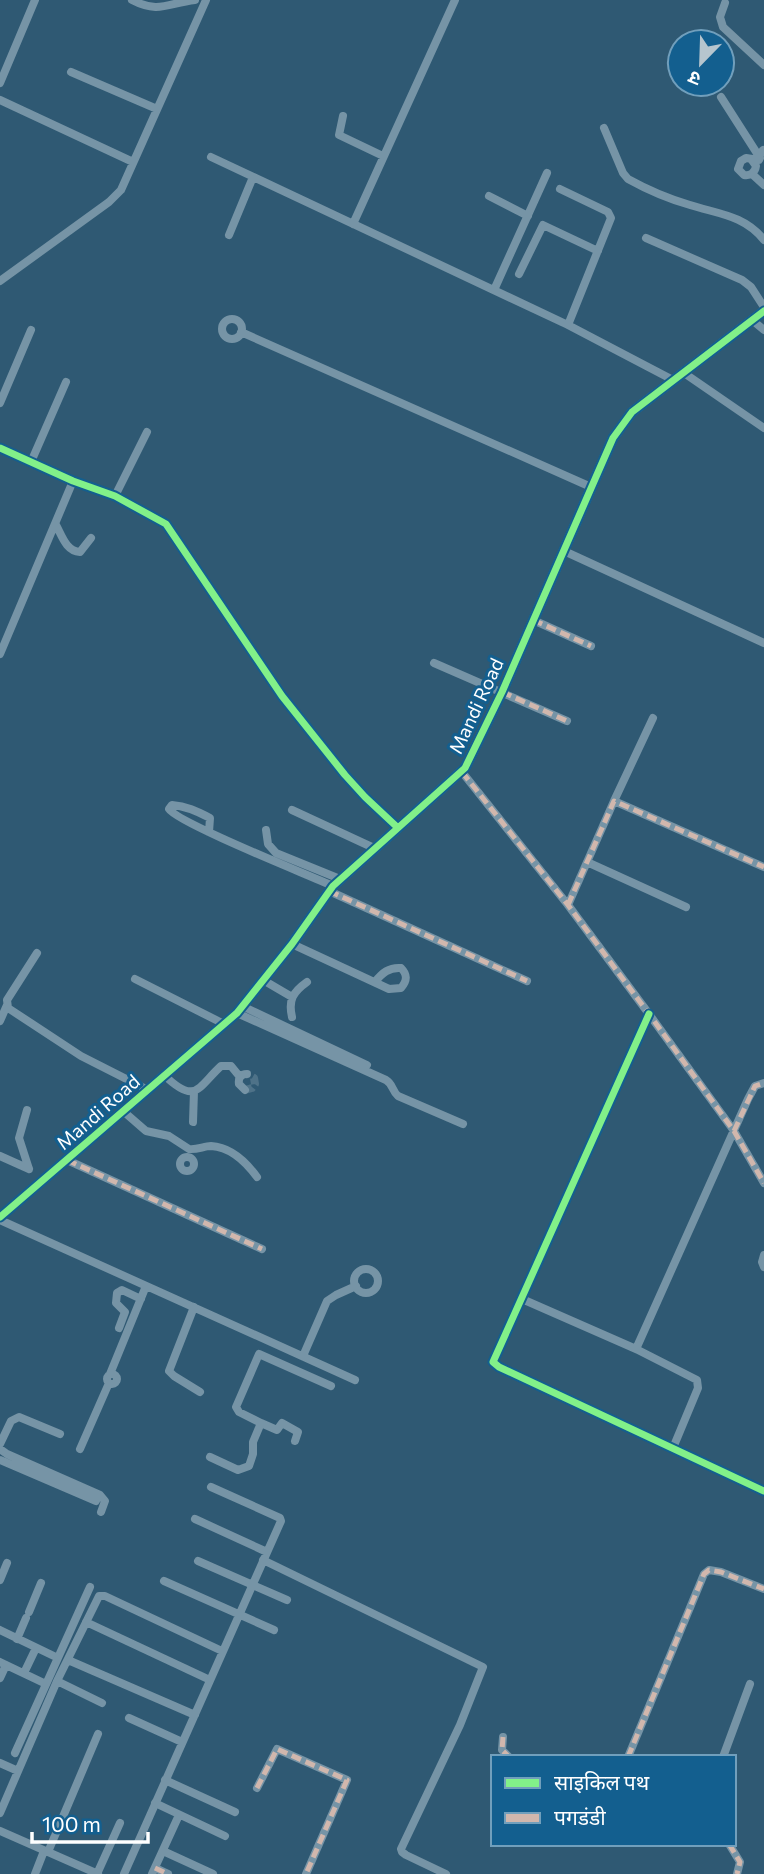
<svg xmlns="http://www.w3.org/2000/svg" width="764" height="1874" font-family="Commissioner,'Noto Sans Devanagari',sans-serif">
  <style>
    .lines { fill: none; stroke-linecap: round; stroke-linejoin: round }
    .street-tunnel { stroke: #4e7288; stroke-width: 8; stroke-dasharray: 8 4; stroke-linecap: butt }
    .street { stroke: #7694a6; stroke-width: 8 }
    .secondary { stroke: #7e9aab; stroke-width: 10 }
    .quiet { stroke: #d1b7ad; stroke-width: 5; stroke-dasharray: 10 5; stroke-linecap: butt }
    .cycleway-casing { stroke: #135f8f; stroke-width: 11 }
    .cycleway { stroke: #82f089; stroke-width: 7 }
    .labels { text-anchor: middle; stroke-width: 6; stroke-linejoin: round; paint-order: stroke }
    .street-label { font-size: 19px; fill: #fff; stroke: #135f8f }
  </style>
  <rect width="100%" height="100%" fill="#2f5973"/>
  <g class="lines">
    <path class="street-tunnel" d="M 245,1090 L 252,1088 L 255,1084 L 254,1078 L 247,1074"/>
    <path class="street" d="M 132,0 C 159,14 168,3 195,0
      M 725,3 L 720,17 L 723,27 L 764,65
      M 71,72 L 157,109
      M 0,83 L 35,0
      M 721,97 L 760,158 L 759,160 L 746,158 L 741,161 L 738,169 L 744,175 C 750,176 755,173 756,166 L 751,159
      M 0,100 L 133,162
      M 343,116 L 339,135 L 383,156
      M 604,128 L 623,173 L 628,179 C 646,189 669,199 690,205 C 718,214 744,215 764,240
      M 763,150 L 764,152
      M 211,157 L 568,325 L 673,380
      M 752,174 L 764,185
      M 560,189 L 608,212 L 611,218 L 568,325
      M 489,196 L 528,216
      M 353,224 L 455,0
      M 229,235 L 253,177
      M 646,238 L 742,280 L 751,287 L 764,307
      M 519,274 L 543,225 L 598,251
      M 0,281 L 109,202 L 121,190 L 206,0
      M 494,290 L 547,173
      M222 329a10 10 0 1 1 20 0a10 10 0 1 1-20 0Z
      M 752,320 L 764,330
      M 241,332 L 591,487
      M 684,373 L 764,428
      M 0,403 L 31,330
      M 0,448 L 73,481 L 115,496 L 166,524 L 282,696 L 345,775 L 365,797 L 397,827
      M 31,462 L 66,382
      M 115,496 L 147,432
      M 56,525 C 62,536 66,551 80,552 L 91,538
      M 564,551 L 764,643
      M 533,620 L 591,646
      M 0,654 L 73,481
      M 434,663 L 567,721
      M 462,772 L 568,905 L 649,1014 L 734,1131 L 764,1183
      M 614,801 L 653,718
      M 292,810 L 374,848
      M 266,830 L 268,844 L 276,853 L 340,879
      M 209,832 L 210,818 C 197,811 186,806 172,805 L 169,809 C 177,822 296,870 319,880 L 333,886
      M 587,862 L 686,907
      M 329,891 L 527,981
      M 568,905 L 614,801 L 764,867
      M 292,944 L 389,989 L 401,988 C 407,981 408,975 401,968 C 389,967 382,973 375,982
      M 37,953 L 7,1000 L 8,1008 L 81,1056 L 148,1090
      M 135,979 L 224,1024
      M 263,980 L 292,997
      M 242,1006 L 367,1065
      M 237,1013 L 386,1080 C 393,1084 392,1091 398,1096 L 463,1124
      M 649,1014 L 493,1362 L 499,1367 L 764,1491
      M 292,1017 C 288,1000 293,992 307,982
      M 0,1021 L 7,1005
      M 164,1075 C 196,1106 198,1087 221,1066 L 231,1066 L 240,1077
      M 245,1090 L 239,1084 C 238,1078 241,1074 247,1074
      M 27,1110 L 19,1138 L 29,1169
      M 123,1111 L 146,1131 L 169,1136 L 189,1149 C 197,1150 204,1146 211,1146 C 231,1147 246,1162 257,1177
      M 193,1122 L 194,1091
      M 0,1156 L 29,1169
      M180 1164a7 7 0 1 1 14 0a7 7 0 1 1-14 0Z
      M 67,1160 L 262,1249
      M 0,1220 L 355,1380
      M 764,1255 L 762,1262 L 764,1267
      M354 1281a12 12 0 1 1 24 0a12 12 0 1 1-24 0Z
      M 522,1299 L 636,1349 L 697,1380 L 698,1388 L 673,1448
      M 194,1307 L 169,1371 L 174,1376 L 200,1392
      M 119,1328 L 125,1312 L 116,1303 L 117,1293 L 122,1290 L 141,1299
      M 636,1349 L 748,1099 L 755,1086 L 764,1083
      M 303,1356 L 327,1301 L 336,1295 L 356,1286
      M107 1379a5 5 0 1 1 10 0a5 5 0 1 1-10 0Z
      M 110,1374 L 146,1286
      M 261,1423 L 277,1430 L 282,1423 L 298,1432 L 295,1441
      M 0,1444 L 11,1421 L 19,1417 L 60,1434
      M 0,1449 L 7,1454 L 100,1495 L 105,1501 L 101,1512
      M 80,1449 L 109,1383
      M 210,1457 L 238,1470 L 249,1466 L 253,1454 L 253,1442 L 261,1423 L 239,1412 L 236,1407 L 259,1354 L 331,1386
      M 0,1460 L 96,1501
      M 195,1519 L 267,1552
      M 263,1560 L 483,1667 L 460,1725 L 401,1849 L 402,1852 L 406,1855 L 446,1874
      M 198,1561 L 287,1600
      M 0,1580 L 7,1563
      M 164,1581 L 274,1630
      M 29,1612 L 41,1583
      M 86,1622 L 210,1680
      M 0,1630 L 58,1658
      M 17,1639 L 26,1618
      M 68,1660 L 195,1715
      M 0,1662 L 46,1684
      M 24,1673 L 36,1648
      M 0,1678 L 6,1665
      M 57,1681 L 102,1703
      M 129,1718 L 182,1742
      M 503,1737 L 502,1750 L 509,1757
      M 15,1753 L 90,1587
      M 628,1757 L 704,1574 L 709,1570 L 721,1572 L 764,1589
      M 723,1757 L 750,1684
      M 0,1763 L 18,1771
      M 165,1780 L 235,1812
      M 257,1788 L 277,1749 L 347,1780 L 306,1874
      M 155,1803 L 225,1836
      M 0,1813 L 57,1681 L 99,1596 L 105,1596 L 222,1651
      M 0,1831 L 98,1874
      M 729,1844 L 740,1862 L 737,1874
      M 163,1851 L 213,1874
      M 48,1852 L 98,1734
      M 155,1868 L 168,1874
      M 35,1874 L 44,1851
      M 97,1874 L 120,1823
      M 124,1874 L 281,1521 L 280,1518 L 211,1487
      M 152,1874 L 179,1815"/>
    <path class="secondary" d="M 0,1217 L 237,1013 L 292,944 L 333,886 L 465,768 L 502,692 L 613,438 L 632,412 L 764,311"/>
    <path class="quiet" d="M 533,620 L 591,646
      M 502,692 L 567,721
      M 462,772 L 568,905 L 649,1014 L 734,1131 L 764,1183
      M 329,891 L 527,981
      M 568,905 L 614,801 L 764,867
      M 734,1131 L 755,1086 L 764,1083
      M 67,1160 L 262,1249
      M 503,1737 L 502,1750 L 509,1757
      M 628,1757 L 704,1574 L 709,1570 L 721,1572 L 764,1589
      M 257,1788 L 277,1749 L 347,1780 L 306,1874
      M 729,1844 L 740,1862 L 737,1874
      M 155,1868 L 168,1874"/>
    <defs>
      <path id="cycleway" d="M 0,448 L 73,481 L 115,496 L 166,524 L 282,696 L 345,775 L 365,797 L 397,827
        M 649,1014 L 493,1362 L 499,1367 L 764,1491
        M 0,1217 L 237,1013 L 292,944 L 333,886 L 465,768 L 502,692 L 613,438 L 632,412 L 764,311"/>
    </defs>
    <use href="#cycleway" class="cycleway-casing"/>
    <use href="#cycleway" class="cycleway"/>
  </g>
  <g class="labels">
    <g class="street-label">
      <text transform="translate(476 706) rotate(-65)" y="7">Mandi Road</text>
      <text transform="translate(98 1112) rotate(-41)" y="7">Mandi Road</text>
    </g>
  </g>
  <rect x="491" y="1755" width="245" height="91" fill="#135f8f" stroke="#719fbc" stroke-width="2"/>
  <rect x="505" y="1778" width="35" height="10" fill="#82f089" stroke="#719fbc" stroke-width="2"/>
  <text x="554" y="1790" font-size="21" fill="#ffffff">साइकिल पथ</text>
  <rect x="505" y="1813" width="35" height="10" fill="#d1b7ad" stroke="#719fbc" stroke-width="2"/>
  <text x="554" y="1825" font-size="21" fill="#ffffff">पगडंडी</text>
  <g transform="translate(701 63) rotate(203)"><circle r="33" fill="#135f8f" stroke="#719fbc" stroke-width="2"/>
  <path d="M0-5L12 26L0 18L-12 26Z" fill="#b6c5ce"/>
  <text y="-10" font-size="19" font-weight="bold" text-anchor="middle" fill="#ffffff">उ</text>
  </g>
  <path d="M32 1832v10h116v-10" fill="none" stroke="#ffffff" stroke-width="3.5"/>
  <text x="42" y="1832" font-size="21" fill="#ffffff" stroke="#135f8f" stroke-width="5" paint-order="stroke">100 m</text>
</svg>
